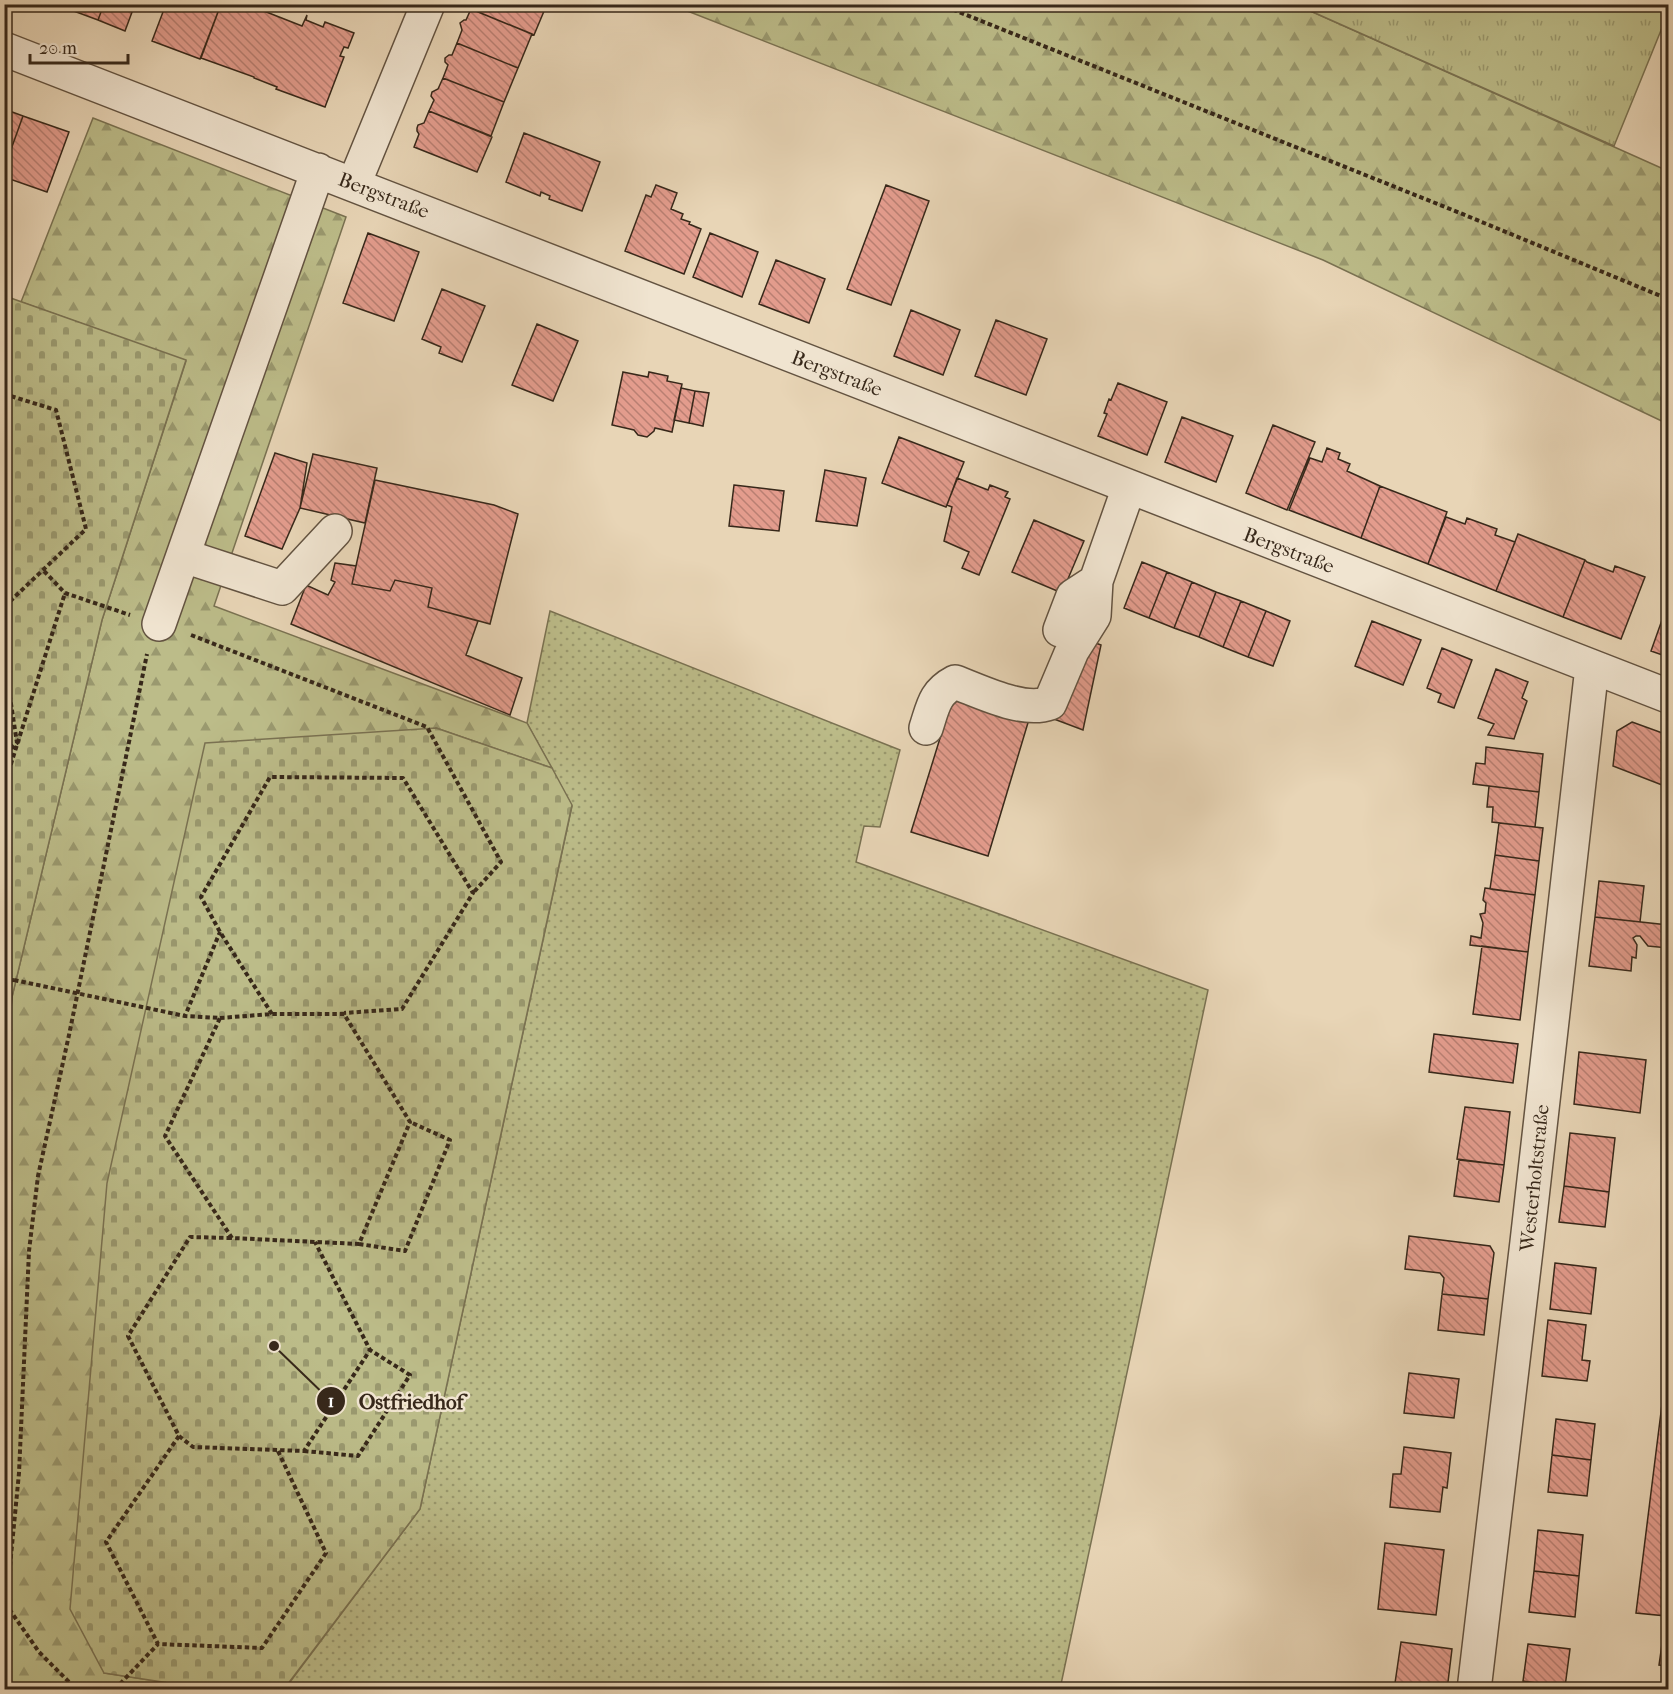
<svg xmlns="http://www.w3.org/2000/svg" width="1673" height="1694" font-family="'IM FELL French Canon',serif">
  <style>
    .grass { fill: url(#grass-dots); stroke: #7a7252; stroke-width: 1.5 }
    .forest { fill: url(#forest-firs); stroke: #7a7252; stroke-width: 1.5 }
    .cemetery { fill: url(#cemetery-stones); stroke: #7a7252; stroke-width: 1.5 }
    .park { fill: url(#park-tufts); stroke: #7a7252; stroke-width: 1.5 }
    .building { fill: url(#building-back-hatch); stroke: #37281a; stroke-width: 1.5 }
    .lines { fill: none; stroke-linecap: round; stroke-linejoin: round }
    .minor-casing { stroke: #635341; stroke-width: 36 }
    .path { stroke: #37281a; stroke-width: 4; stroke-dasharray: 4.5 3; stroke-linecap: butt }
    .minor { stroke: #f0e4d0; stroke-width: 33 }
    .path-bridge { stroke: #37281a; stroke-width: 4; stroke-dasharray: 4.5 3; stroke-linecap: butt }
    .labels { text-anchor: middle; stroke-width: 5; stroke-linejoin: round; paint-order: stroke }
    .street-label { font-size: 20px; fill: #37281a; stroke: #f0e4d0 }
    .leader { fill: none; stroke: #37281a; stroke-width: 2 }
    .callout-dot { fill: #37281a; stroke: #f0e4d0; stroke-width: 2 }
    .mark-label { font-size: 18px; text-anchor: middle; font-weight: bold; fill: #fff }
    .callout-label { font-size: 21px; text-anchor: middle; font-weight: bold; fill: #37281a; stroke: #f0e4d0; stroke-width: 5; stroke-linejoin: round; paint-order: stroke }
  </style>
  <defs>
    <pattern id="grass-dots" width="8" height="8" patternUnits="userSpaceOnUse" patternTransform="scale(1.5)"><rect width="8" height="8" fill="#bcbc89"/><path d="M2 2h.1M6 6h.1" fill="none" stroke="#9a996f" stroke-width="1.8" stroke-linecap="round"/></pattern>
    <pattern id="forest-firs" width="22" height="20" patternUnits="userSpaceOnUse" patternTransform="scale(1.5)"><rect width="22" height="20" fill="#bcbc89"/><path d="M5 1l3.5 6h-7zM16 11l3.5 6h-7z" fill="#9a996f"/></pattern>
    <pattern id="cemetery-stones" width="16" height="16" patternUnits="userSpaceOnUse" patternTransform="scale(1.5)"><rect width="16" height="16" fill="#bcbc89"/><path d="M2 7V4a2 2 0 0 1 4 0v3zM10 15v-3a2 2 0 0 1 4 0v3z" fill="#9a996f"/></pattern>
    <pattern id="park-tufts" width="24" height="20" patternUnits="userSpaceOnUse" patternTransform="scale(1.5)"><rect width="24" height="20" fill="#bcbc89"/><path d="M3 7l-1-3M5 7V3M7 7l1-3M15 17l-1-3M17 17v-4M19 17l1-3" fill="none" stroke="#9a996f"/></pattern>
    <pattern id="building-back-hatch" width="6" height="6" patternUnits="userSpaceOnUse" patternTransform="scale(1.5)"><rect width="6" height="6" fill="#e39c8d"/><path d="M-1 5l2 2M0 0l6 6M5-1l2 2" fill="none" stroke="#b97f72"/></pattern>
  </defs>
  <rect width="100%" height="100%" fill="#e8d5b6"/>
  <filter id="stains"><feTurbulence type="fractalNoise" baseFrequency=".00333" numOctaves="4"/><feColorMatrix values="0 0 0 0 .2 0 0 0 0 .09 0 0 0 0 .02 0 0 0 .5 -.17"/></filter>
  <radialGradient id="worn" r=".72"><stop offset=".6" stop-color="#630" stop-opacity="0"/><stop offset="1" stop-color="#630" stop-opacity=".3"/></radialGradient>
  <path class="grass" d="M 550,611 L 900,750 L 880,827 L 864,826 L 856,862 L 1208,990 L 1060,1689 L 284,1690 L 420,1509 L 572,806 L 527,723 Z"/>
  <path class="forest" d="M 672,5 L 1297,5 L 1668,171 L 1668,424 L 1323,260 Z
    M 93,118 L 346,217 L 214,606 L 527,723 L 552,768 L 436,728 L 104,1673 L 208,1689 L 5,1690 L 4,1077 L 12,997 L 102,620 L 186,361 L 21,302 Z"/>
  <path class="cemetery" d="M 5,296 L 186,360 L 102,620 L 12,997 L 5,1077 Z
    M 436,728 L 552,768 L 572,805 L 420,1509 L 284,1689 L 208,1689 L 104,1673 L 70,1609 L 107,1183 L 205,743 Z"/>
  <path class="park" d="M 1668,4 L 1668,13 L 1614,146 L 1297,5 Z"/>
  <path class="building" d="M 73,4 L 104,4 L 98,20 L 71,10 Z
    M 104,4 L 135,4 L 125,31 L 98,20 Z
    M 166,4 L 221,4 L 200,59 L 152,41 Z
    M 221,4 L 246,4 L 302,26 L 307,15 L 306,20 L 323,27 L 325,22 L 354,33 L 348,48 L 344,47 L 340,56 L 344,57 L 325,107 L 276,89 L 277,87 L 254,78 L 254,77 L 201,58 Z
    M 473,4 L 547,4 L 534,35 L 471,9 Z
    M 471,9 L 532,34 L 518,68 L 457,43 L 462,30 L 460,23 L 464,20 L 466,20 Z
    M 457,43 L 518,68 L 504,102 L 443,78 L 448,65 L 445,62 L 445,58 L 449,55 L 452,55 Z
    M 443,78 L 504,102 L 491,136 L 429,111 L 434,100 L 431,96 L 432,92 L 438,89 Z
    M 4,109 L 23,116 L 4,169 Z
    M 429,111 L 492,137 L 477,172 L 414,147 L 419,134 L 417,131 L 417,128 L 418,125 L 424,123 Z
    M 23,116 L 69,132 L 47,192 L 4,177 L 4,169 Z
    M 524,133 L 600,162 L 582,211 L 549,199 L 550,196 L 541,192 L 540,196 L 506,182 Z
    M 656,185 L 677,193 L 671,209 L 683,214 L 681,219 L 690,222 L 689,224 L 701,229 L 684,274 L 625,251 L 646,195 L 651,197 Z
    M 886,185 L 929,201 L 891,305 L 847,289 Z
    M 368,233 L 419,252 L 394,321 L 343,303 Z
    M 710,233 L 758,252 L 742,297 L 693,277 Z
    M 776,260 L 825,279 L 809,323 L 759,304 Z
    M 442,289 L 485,306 L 462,362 L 439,353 L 441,347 L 422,339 Z
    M 911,310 L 960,330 L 943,375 L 894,356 Z
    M 996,320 L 1047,339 L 1026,395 L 975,376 Z
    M 537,324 L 578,341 L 553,401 L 512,385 Z
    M 623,372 L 648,377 L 649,372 L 668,376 L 667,381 L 682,384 L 672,432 L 655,428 L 654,431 L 647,437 L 638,435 L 634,430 L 612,425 Z
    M 1118,383 L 1167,402 L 1147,455 L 1098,436 L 1107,414 L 1104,413 L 1109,399 L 1111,400 Z
    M 681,388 L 695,391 L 689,423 L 674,420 Z
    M 695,391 L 709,393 L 703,426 L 689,423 Z
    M 1182,417 L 1233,436 L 1216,482 L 1165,462 Z
    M 1273,425 L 1315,442 L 1287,510 L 1246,493 Z
    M 899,437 L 964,462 L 946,507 L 882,483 Z
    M 1327,448 L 1340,453 L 1338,459 L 1350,464 L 1347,471 L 1380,486 L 1361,538 L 1289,510 L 1310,458 L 1322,462 Z
    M 275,453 L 307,463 L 300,508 L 282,549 L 245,536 Z
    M 313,454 L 377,468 L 365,523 L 300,508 Z
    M 825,470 L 866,478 L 857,526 L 816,521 Z
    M 957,478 L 988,490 L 990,485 L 1008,492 L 1005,497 L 1010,499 L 979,575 L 962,568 L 969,552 L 944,541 L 952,507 L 947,505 Z
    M 375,480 L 494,505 L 518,514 L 490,624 L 428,607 L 432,588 L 395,580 L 390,591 L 352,584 Z
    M 734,485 L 784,491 L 779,531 L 729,526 Z
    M 1380,486 L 1447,512 L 1428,564 L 1361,538 Z
    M 1446,517 L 1465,524 L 1467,518 L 1497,529 L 1495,535 L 1515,542 L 1496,591 L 1428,564 Z
    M 1034,520 L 1084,541 L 1062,593 L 1012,572 Z
    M 1518,534 L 1585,560 L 1563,617 L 1496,591 Z
    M 1585,560 L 1587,562 L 1613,572 L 1615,566 L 1645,577 L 1621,639 L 1563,617 Z
    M 1142,562 L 1167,572 L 1149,618 L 1124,608 Z
    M 335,563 L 356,566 L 352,584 L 390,591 L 395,580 L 432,588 L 428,607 L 478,621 L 466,655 L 522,678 L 510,715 L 291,624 L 306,585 L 328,595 L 335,582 L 331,580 Z
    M 1167,572 L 1192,582 L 1174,628 L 1149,618 Z
    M 1192,582 L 1216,592 L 1199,637 L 1174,628 Z
    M 1216,592 L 1241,601 L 1223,647 L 1199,637 Z
    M 1241,601 L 1266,611 L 1248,657 L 1223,647 Z
    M 1668,603 L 1668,657 L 1651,651 Z
    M 1266,611 L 1290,621 L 1273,666 L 1248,657 Z
    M 1372,621 L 1421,640 L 1403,685 L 1355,666 Z
    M 1085,639 L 1101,645 L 1083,730 L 1054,719 Z
    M 1442,648 L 1472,660 L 1454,708 L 1438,702 L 1441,694 L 1427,688 Z
    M 1496,669 L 1528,682 L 1522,698 L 1527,701 L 1514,739 L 1488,735 L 1494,724 L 1478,718 Z
    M 954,693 L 1030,716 L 988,856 L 911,832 Z
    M 1632,722 L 1668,735 L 1668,766 L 1662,785 L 1613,766 L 1617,731 Z
    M 1486,747 L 1543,754 L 1539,792 L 1473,784 L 1476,763 L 1485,764 Z
    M 1489,786 L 1539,792 L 1535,827 L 1492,822 L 1493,807 L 1487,807 Z
    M 1499,823 L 1543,828 L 1539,861 L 1495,855 Z
    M 1495,855 L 1539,861 L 1535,895 L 1490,889 Z
    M 1599,881 L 1644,886 L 1640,922 L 1595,917 Z
    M 1485,888 L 1535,895 L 1528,952 L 1470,945 L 1471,936 L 1481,938 L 1483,923 L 1480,914 L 1485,913 L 1486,903 L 1483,900 Z
    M 1595,917 L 1668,925 L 1668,948 L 1648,946 L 1640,936 L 1636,936 L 1633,938 L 1637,945 L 1636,958 L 1632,957 L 1631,971 L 1589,966 Z
    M 1482,946 L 1528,952 L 1520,1020 L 1473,1014 Z
    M 1434,1034 L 1518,1044 L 1513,1083 L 1429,1072 Z
    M 1579,1052 L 1646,1060 L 1640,1113 L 1574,1104 Z
    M 1465,1107 L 1510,1112 L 1504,1165 L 1457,1159 Z
    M 1570,1133 L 1615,1138 L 1609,1192 L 1564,1186 Z
    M 1459,1160 L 1504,1165 L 1499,1202 L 1454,1196 Z
    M 1564,1186 L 1609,1192 L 1605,1227 L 1559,1222 Z
    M 1409,1236 L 1490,1246 L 1494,1253 L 1488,1299 L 1442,1294 L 1444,1278 L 1440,1273 L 1405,1269 Z
    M 1555,1263 L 1596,1268 L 1591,1314 L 1550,1309 Z
    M 1442,1294 L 1488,1299 L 1484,1335 L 1438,1330 Z
    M 1548,1320 L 1586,1325 L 1582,1360 L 1590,1361 L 1587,1381 L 1542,1376 Z
    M 1409,1373 L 1459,1379 L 1454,1418 L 1404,1413 Z
    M 1662,1404 L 1668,1405 L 1668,1666 L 1659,1665 L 1666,1616 L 1636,1613 Z
    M 1556,1419 L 1595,1424 L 1591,1460 L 1552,1455 Z
    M 1404,1447 L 1451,1453 L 1447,1488 L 1443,1487 L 1440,1512 L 1390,1507 L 1393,1474 L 1401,1474 Z
    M 1552,1455 L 1591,1460 L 1587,1496 L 1548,1492 Z
    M 1538,1530 L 1583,1535 L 1579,1576 L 1534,1571 Z
    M 1385,1543 L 1444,1550 L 1436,1615 L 1378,1609 Z
    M 1534,1571 L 1579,1576 L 1575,1617 L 1529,1612 Z
    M 1401,1642 L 1452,1649 L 1447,1690 L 1394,1690 Z
    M 1528,1644 L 1570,1649 L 1565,1687 L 1523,1681 Z
    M 1523,1681 L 1565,1687 L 1565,1690 L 1522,1690 Z"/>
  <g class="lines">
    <defs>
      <path id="minor" d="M 4,49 C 560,263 1113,484 1668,696
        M 354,184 L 428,4
        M 184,556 L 282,588 L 335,531
        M 159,624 L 318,170
        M 1060,630 L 1073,596 L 1096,581 L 1129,487
        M 926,728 C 933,707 934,693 955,682 C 982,692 1023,713 1050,703 L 1072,651 L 1094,616 L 1096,581
        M 1474,1690 L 1527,1242 L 1592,667"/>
    </defs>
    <use href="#minor" class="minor-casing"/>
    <path class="path" d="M 939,4 L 1460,213 L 1668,299
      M 4,394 L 56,410 L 86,529 L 4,607
      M 44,571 L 65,593 L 130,615
      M 191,635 L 427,727 L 501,862 L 473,893
      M 4,658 L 17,743 L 4,754
      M 4,786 L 65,593
      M 4,981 L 14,980
      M 272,1014 L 220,932 L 201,897 L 270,777 L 403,778 L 473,893 L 402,1009 L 344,1013
      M 220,1018 L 272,1014 L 344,1014 L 410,1122 L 359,1244 L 232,1238 L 165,1136 L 220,1018 L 185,1016 L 220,932
      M 231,1238 L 190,1237 L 128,1336 L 179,1436 L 193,1447 L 304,1451 L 370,1350 L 315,1242
      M 359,1244 L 405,1251 L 450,1140 L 410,1122
      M 179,1436 L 106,1542 L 158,1644 L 262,1648 L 326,1553 L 278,1451
      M 304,1451 L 358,1456 L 410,1375 L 370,1350
      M 4,1603 L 10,1566 L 19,1473 L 29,1251 L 38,1176 L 69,1035 L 147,654
      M 5,1603 L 39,1652 L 77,1690
      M 91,1690 L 119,1685 L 158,1644"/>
    <use href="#minor" class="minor"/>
    <path class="path-bridge" d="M 14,980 L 185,1016"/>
  </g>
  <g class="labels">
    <g class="street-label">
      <text transform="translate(384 195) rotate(21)" y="7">Bergstraße</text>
      <text transform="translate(837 373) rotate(21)" y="7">Bergstraße</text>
      <text transform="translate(1289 550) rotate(21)" y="7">Bergstraße</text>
      <text transform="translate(1534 1178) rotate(-84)" y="7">Westerholtstraße</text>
    </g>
  </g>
  <path class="leader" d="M274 1346L331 1401"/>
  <g class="callout-dot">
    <circle cx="274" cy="1346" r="6"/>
    <circle cx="331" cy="1401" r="15"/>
  </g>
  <g class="mark-label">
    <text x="331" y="1407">1</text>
  </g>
  <g class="callout-label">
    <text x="411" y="1409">Ostfriedhof</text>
  </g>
  <rect width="1673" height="1694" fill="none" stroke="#e8d5b6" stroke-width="24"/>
  <rect x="6" y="6" width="1661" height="1682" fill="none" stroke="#37281a" stroke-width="3"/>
  <rect x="12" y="12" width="1649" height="1670" fill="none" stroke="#37281a" stroke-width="1.5"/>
  <path d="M30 54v9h98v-9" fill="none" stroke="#37281a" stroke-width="3"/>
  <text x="39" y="54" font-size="18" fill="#37281a" stroke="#f0e4d0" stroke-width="4.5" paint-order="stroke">20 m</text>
  <rect width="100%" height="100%" filter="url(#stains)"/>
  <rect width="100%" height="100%" fill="url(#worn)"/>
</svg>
